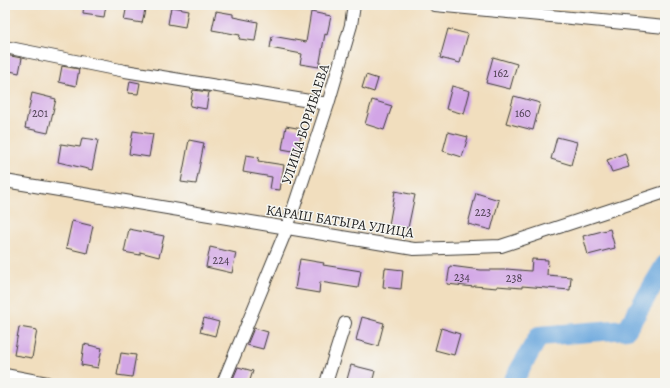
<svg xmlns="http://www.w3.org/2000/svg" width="670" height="388" font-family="Alegreya,serif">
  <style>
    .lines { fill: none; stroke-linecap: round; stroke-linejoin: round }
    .river { stroke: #6da9de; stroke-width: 20 }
    .building { fill: #d2a5e6 }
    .street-casing { stroke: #3c3934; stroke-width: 14 }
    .street { stroke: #fff; stroke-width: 12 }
    .labels { text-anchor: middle; stroke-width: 3; stroke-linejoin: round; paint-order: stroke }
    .number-label { font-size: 12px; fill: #4a3e4e }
    .street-label { font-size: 14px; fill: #1c1c1c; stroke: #f6f6f2 }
  </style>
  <rect width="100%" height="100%" fill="#f6f6f2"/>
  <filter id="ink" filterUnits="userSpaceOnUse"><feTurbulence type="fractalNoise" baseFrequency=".025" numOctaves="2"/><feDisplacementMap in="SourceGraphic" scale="8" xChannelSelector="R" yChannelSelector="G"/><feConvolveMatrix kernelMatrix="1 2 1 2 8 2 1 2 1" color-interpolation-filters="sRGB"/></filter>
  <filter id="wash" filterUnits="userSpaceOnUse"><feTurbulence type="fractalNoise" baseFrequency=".012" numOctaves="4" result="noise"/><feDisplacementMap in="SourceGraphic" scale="16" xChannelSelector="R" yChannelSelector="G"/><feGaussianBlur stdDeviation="0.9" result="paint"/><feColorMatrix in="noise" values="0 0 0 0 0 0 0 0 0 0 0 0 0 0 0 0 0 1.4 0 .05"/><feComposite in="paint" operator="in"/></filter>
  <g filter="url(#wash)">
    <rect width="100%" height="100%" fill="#f1debe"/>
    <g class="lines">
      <path class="river" d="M 512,383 L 539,336 L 627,329 L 665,265"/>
    </g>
    <g id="blocks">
      <path class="building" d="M 84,5 L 106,5 L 104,17 L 83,14 Z
        M 127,5 L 146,5 L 142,23 L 124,20 Z
        M 171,7 L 188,10 L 185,27 L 168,24 Z
        M 216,11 L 233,14 L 233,17 L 258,22 L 255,41 L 239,39 L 240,35 L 212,30 Z
        M 311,12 L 331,16 L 327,35 L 325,34 L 319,67 L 300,64 L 302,54 L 270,48 L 272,36 L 306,42 Z
        M 448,29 L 468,34 L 460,63 L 440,58 Z
        M 5,55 L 22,58 L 19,73 L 5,70 Z
        M 493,57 L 517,64 L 510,89 L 486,83 Z
        M 62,66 L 79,69 L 76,86 L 59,82 Z
        M 366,75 L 378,79 L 374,92 L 362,88 Z
        M 130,81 L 140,83 L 138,94 L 128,93 Z
        M 452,86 L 470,91 L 464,114 L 446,109 Z
        M 193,90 L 209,92 L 206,109 L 190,106 Z
        M 32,93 L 56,99 L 48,133 L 25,128 Z
        M 514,96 L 540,103 L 533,130 L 506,123 Z
        M 372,100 L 392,106 L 384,130 L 365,124 Z
        M 286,126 L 302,129 L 298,152 L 282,149 Z
        M 133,131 L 153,134 L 149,157 L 129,154 Z
        M 448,132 L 468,137 L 462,157 L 443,151 Z
        M 557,137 L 577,142 L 571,165 L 551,159 Z
        M 82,138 L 98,140 L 92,170 L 58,162 L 61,144 L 80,147 Z
        M 189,140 L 204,143 L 196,184 L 181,182 Z
        M 625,153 L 629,167 L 612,172 L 607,160 Z
        M 246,155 L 259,157 L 258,161 L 284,165 L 280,190 L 270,189 L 272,177 L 243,172 Z
        M 395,191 L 415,195 L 408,228 L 389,225 Z
        M 476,193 L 499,200 L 491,230 L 468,224 Z
        M 72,221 L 93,226 L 87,253 L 66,248 Z
        M 129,229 L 164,236 L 159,257 L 140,252 L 140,255 L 124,252 Z
        M 610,229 L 615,248 L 588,255 L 583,236 Z
        M 210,247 L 236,253 L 232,273 L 206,267 Z
        M 300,259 L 324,263 L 323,265 L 361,271 L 358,288 L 320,282 L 319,293 L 295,289 Z
        M 532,259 L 548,260 L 547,275 L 571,277 L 570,290 L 522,286 L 522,288 L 497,286 L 497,288 L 474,286 L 474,287 L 447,284 L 450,266 L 481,270 L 506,270 L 506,269 L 531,271 Z
        M 385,268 L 403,270 L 401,289 L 383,287 Z
        M 362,317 L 384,323 L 378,346 L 356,340 Z
        M 204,318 L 219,322 L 215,336 L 200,332 Z
        M 19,327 L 37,330 L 32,358 L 14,355 Z
        M 254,328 L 268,332 L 263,349 L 247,345 Z
        M 441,328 L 460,334 L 454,355 L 435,350 Z
        M 84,344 L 102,348 L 98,368 L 81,365 Z
        M 121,353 L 136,355 L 132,377 L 117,375 Z
        M 351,365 L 375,371 L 372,383 L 346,383 Z
        M 238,367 L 253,371 L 249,383 L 232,381 Z"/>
    </g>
  </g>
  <g filter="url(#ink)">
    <use href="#blocks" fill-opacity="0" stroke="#3c3934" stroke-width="1"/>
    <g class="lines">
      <defs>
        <path id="street" d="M 435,5 L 665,27
          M 5,47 L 125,71 L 328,104
          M 5,181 L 414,249 L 501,246 L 665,192
          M 5,375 L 47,383
          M 223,383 L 287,228 L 328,104 L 351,25 L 354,5
          M 326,383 L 345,323"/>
      </defs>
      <use href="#street" class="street-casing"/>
      <use href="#street" class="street"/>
    </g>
  </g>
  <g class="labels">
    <g class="number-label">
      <text x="501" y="77">162</text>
      <text x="40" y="117">201</text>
      <text x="523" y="117">160</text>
      <text x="483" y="216">223</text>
      <text x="221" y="264">224</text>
      <text x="462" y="281">234</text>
      <text x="514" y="282">238</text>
    </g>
    <g class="street-label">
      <text transform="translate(305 124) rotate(-72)" y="5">УЛИЦА БОРИБАЕВА</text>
      <text transform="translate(340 221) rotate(9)" y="5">КАРАШ БАТЫРА УЛИЦА</text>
    </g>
  </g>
  <rect width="670" height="388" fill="none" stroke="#f6f6f2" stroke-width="20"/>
</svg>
